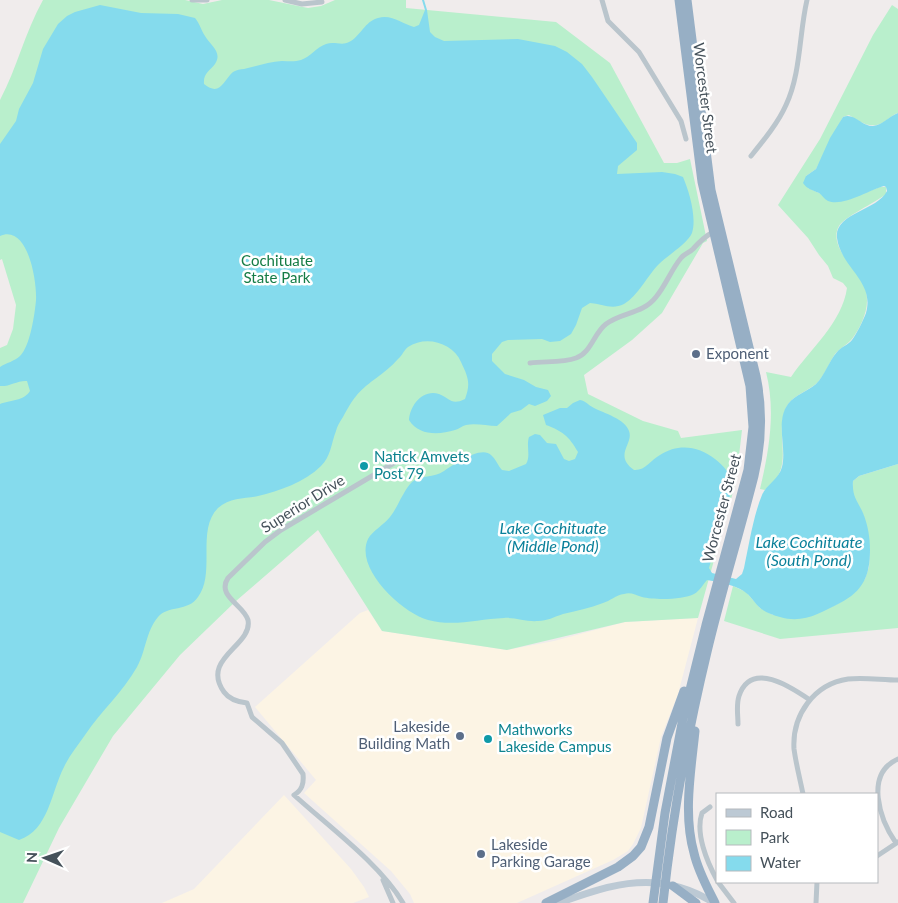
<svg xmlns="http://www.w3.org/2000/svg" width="898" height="903" font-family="Lato,sans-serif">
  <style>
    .commercial { fill: #fcf4e4 }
    .green { fill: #b9efcc }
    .water { fill: #85dbed }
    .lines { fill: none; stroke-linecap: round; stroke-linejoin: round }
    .stream { stroke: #85dbed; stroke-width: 2 }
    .minor { stroke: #bac5cc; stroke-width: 5 }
    .secondary { stroke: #bcc9d4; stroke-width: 7 }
    .trunk { stroke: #97afc5; stroke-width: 9 }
    .service-dot { fill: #5c6f8a; stroke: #fff; stroke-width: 2 }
    .culture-dot { fill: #0f9aa8; stroke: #fff; stroke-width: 2 }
    .labels { text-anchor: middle; stroke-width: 5; stroke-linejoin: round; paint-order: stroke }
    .street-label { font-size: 15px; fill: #45515a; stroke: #fff }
    .park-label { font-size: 15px; fill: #157c45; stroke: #fff }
    .service-label { font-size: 15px; fill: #4e5e75; stroke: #fff; text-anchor: start }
    .culture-label { font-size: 15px; fill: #0d838f; stroke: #fff; text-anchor: start }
    .water-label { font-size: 16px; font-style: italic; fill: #0a809a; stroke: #fff }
  </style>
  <rect width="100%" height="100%" fill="#f0ecec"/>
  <path class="commercial" d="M 368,610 L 382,631 L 507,650 L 554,641 L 625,622 L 698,618 L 678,694 L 661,737 L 641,828 L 633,844 L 628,851 L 613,860 L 517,903 L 414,903 L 410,894 L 391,871 L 304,793 L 316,780 L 255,707 L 360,613 Z
    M 284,795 L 351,869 L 364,887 L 369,897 L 353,903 L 162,903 L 194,889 Z"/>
  <path class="green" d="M 43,0 L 185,0 L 203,4 L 222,0 L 269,0 L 308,8 L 321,6 L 335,0 L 406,0 L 406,8 L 556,22 L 610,63 L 664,163 L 677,163 L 690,159 L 707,241 L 703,243 L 662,313 L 632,340 L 584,375 L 588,394 L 643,421 L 678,431 L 681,438 L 742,430 L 736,481 L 698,618 L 625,622 L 507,650 L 382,631 L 318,530 L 236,601 L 180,655 L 113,736 L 59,828 L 23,903 L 0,903 L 0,348 L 7,345 L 13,329 L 16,305 L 2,259 L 0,260 L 0,100 C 17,68 25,32 43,0 Z
    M 892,5 L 898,9 L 898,113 C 892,115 889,119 884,122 C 871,130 860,122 849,115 L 843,117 L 816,169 L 806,176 L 808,188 L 821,194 L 827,200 L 846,200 L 880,187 L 886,187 L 886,194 C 875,203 844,217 839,226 C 828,245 855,268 863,283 C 866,288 867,295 867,301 C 867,314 859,330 852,339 C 847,345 840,348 835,354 C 829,363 825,375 817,383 C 808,391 792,396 787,406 C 772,436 798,466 765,490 L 760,489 C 769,451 776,411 766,372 L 791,377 C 810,349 842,323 847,288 L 843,283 L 833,278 L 828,266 L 819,255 L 808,238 L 778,205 L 820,139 L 873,35 Z
    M 898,464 L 898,628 L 780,639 L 724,621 L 733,586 L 746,592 L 760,608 L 773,615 L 831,607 L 841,602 L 865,579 L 869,567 L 870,550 L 863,514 L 852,493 L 853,481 L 859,476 Z"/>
  <path class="water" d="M 100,5 L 141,13 L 178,14 L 195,18 C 200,24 201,30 205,36 C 210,45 223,52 215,64 C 210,71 203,73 204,84 C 220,97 223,81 233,72 C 236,70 241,69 244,69 C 256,66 269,62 282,61 C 288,61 295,62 301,60 C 310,57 317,47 326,44 C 334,41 342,46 349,42 C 360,37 365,21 378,18 C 392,14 402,24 414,27 L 419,25 L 425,10 L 427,10 L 430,32 L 435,37 L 444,41 L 518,39 L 555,46 L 567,52 L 582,64 L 592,77 L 637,143 L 637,150 L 618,166 L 617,174 L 662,172 L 675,174 L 683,177 C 689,191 697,217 692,233 C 688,243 667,256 659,264 C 647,276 638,296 624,304 C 612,310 602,304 590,303 L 582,308 L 576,325 L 571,334 L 560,341 L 550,342 L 542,339 L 508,340 L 502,342 L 492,354 L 492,361 L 505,374 L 524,380 L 536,387 L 548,390 L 551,396 L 547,401 L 535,406 L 529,404 L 521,410 L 511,413 L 497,426 C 487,426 476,423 466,425 C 462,426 459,429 455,430 C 439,435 419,436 409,420 C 410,406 422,389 439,394 C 450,398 451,406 465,399 C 471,383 468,377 461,362 C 453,343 426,335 408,347 C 404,350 402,356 398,359 C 391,367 383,373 375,379 C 357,392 353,399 343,417 C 340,422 337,426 336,431 C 331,444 331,456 321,466 C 305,482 279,491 258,496 C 244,499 230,497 218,508 C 196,530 216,573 198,597 C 188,612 168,605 158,617 C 146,631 146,651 137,667 C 123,692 101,711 85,735 C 78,745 69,756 64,767 C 51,792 49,830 19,840 L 0,832 L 0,404 C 10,400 24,401 30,391 L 27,381 C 18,380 9,387 0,386 L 0,367 C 6,363 15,361 20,356 C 30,347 35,313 36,300 C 37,281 28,224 0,236 L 0,144 L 16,121 L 19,109 L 33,83 L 43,49 L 58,24 L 67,16 L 75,12 Z
    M 898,113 L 898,464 L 859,476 L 853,481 C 852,497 857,500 863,513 C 868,525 870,538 870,550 C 870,576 863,591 840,603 C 820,613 803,624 780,617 C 773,615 764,612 759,607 C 753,601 749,593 740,589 C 730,584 718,582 707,580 C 703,584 700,591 694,594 C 683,600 654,600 642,597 C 635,595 631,592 624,594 C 616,595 610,601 603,603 C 590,608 576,611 563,614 C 554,617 547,621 538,621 C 526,622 515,617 504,618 C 478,619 454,627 428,620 C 403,613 354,569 368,539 C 373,530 384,525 390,517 C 398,507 403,491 412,482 C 420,475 434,478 444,471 C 453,465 481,445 491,455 C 496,459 498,466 502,470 L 509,471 L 526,464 C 531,456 526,446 529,437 L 535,434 L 540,435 L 547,443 L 556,444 L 564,459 L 569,461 L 575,459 L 578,452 C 569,436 562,431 546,425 L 543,415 L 560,408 L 567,408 L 573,403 L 580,400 C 586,401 588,405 594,408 C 604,413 625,419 629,431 C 634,444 613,455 634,470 C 645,471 651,460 660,455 C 678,443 699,446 715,459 C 723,465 732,475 733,485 L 709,568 L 712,573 L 736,579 L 742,574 L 744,568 C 749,545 753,517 762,495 C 766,485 779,479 782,467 C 787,447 775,422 788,404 C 795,395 808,391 816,384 C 825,375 829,361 837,352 C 841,347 848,345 852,340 C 857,333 863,321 866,313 C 875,281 841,268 837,238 C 834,213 877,211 887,191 L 886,187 L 884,186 C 869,190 843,207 828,201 C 824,199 822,195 819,193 C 812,190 807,189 803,183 L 806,176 L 816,169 L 830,138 L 843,117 C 854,112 861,126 873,126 C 883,125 889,116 898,113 Z"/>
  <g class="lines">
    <path class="stream" d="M 423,0 L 426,10"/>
    <path class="minor" d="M 192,0 L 207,0
      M 285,0 L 302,4 L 322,2
      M 602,0 L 608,21 L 639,52 L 681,121 L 686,139
      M 751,156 C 764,140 778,123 786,105 C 801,73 799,34 807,0
      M 530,363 C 545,361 562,363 576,358 C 591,353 594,333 606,324 C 622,312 643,314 656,297 C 666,285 671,270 681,258 C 684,254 689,253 693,249 C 700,241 704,237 713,232
      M 738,724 C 738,715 736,705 739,696 C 751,660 791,687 810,700
      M 803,794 C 800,779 796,764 794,749 C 792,715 814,684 848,679 C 864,677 882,680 898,680
      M 710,807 L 702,813 C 695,833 707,862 717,880
      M 896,843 C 880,820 864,774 898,759
      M 877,856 L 898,842
      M 383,880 L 393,903
      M 718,882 L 734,903
      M 403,903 C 380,864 328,826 294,795 C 302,790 304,784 303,774 L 282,743 L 252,717 L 247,703 C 238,702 229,699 224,692 C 200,658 253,646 248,620 C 244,605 216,596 228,578 L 265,542 L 281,530 L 404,457
      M 816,903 L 817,882"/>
    <path class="secondary" d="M 559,903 C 613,883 661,869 714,903"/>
    <path class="trunk" d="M 695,731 C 691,770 683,815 694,853 C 698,871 707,887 715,903
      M 673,886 L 696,903
      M 546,903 L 618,867 L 633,856 L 641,847 L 649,827 L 667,738 L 684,691
      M 653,903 L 665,813 L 683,718 L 706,625 L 748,470 L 753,427 L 750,386 L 702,182 L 679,0
      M 663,903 C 672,819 687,735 707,652 C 721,593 739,535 754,476 C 762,442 763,410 756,376 L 711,190 L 687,0"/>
  </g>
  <g class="service-dot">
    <circle cx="696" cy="354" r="5"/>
    <circle cx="460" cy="736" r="5"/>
    <circle cx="481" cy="854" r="5"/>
  </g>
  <g class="culture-dot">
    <circle cx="364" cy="466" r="5"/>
    <circle cx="488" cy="739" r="5"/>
  </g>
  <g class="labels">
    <g class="street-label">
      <text transform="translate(705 98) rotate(83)" y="5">Worcester Street</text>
      <text transform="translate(303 504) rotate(-32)" y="5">Superior Drive</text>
      <text transform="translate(722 508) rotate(-75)" y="5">Worcester Street</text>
    </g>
    <g class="park-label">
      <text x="277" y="266">Cochituate<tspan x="277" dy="17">State Park</tspan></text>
    </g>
    <g class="service-label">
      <text x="706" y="359">Exponent</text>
      <text x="450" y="732" text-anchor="end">Lakeside<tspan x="450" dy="17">Building Math</tspan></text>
      <text x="491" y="850">Lakeside<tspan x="491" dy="17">Parking Garage</tspan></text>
    </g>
    <g class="culture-label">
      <text x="374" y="462">Natick Amvets<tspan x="374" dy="17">Post 79</tspan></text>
      <text x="498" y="735">Mathworks<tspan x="498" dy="17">Lakeside Campus</tspan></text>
    </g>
    <g class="water-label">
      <text x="553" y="534">Lake Cochituate<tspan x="553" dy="18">(Middle Pond)</tspan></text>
      <text x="809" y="548">Lake Cochituate<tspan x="809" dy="18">(South Pond)</tspan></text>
    </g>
  </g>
  <rect x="716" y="793" width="162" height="90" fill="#ffffff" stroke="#b5b9bd"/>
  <rect x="726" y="809" width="25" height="8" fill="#bcc9d4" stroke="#b5b9bd"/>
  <text x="760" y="818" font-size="15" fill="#45515a">Road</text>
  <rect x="726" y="830" width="25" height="15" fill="#b9efcc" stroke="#b5b9bd"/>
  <text x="760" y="843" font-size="15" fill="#45515a">Park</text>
  <rect x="726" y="856" width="25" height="15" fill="#85dbed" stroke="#b5b9bd"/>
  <text x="760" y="868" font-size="15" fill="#45515a">Water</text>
  <g transform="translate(45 858) rotate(272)" stroke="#ffffff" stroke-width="4" paint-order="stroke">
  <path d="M0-4L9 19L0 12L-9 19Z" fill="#45515a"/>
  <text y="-8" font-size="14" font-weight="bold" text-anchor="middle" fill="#45515a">N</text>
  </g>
</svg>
